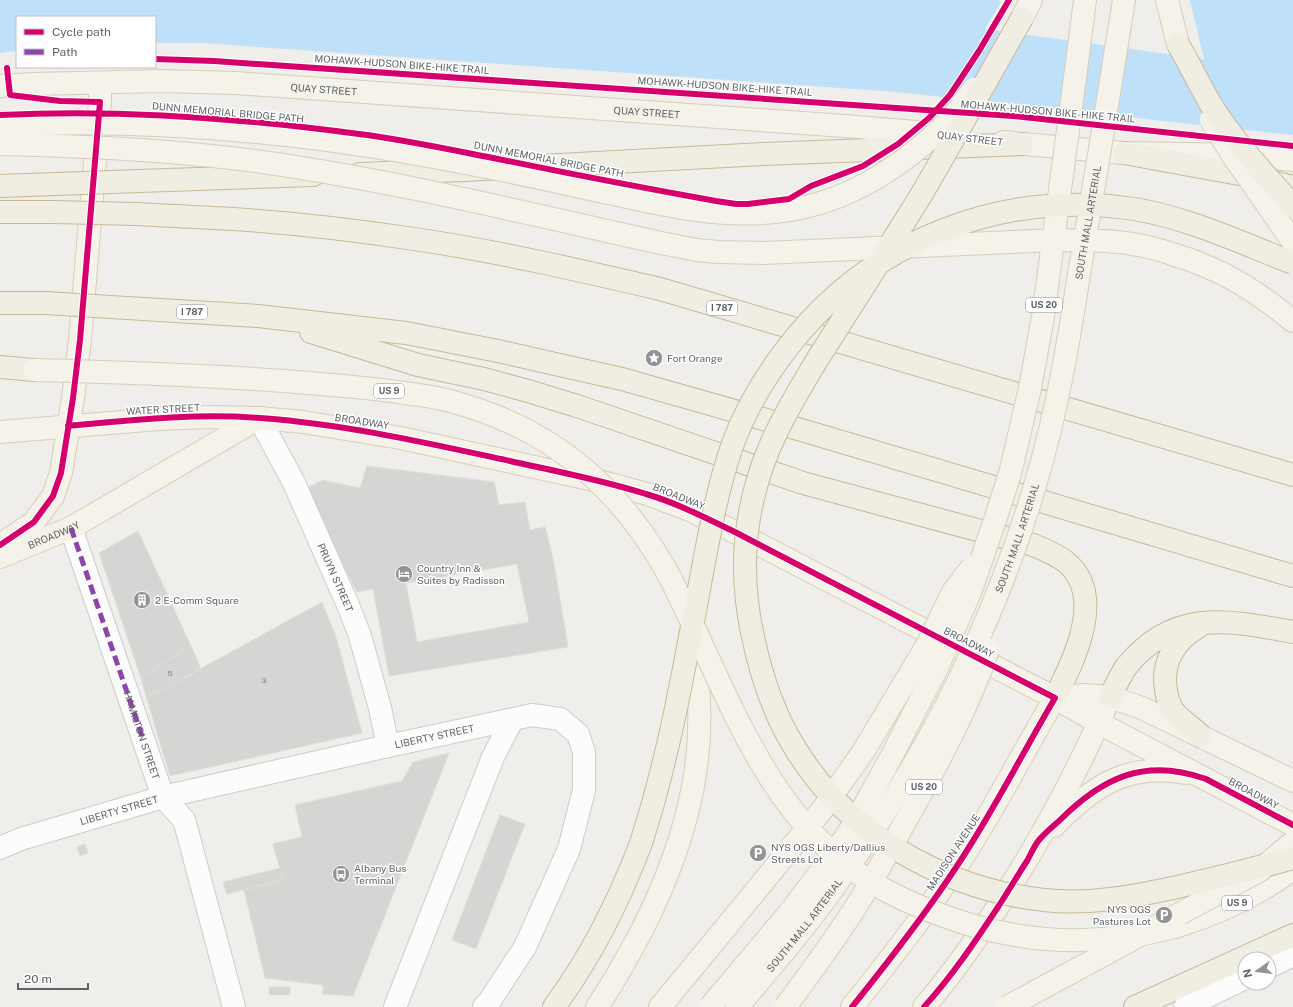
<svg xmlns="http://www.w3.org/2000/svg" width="1293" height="1007" font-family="'Public Sans',sans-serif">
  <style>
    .water { fill: #bfe0f9 }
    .pier { fill: #efeeea }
    .building { fill: #d6d5d3; stroke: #deddd9; fill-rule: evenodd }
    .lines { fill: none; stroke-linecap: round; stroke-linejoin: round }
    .minor-casing { stroke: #cbcccc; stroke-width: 24 }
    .major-casing { stroke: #d7ceb8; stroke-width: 24 }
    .highway-casing { stroke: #c8b996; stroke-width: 24 }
    .minor { stroke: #fdfcfc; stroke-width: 22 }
    .major { stroke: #f4f2e9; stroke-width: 22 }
    .highway { stroke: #f0ede3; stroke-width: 22 }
    .major-bridge-casing { stroke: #d7ceb8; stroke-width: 24; stroke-linecap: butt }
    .highway-bridge-casing { stroke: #c8b996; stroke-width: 24; stroke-linecap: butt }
    .major-bridge { stroke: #f4f2e9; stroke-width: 22 }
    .highway-bridge { stroke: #f0ede3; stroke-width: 22 }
    .quiet { stroke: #8e44ad; stroke-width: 5; stroke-dasharray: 10 5; stroke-linecap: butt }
    .cycleway-casing { stroke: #fff; stroke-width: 8 }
    .cycleway { stroke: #d6006c; stroke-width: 6 }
    .labels { text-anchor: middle; stroke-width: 3; stroke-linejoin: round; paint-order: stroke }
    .number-label { font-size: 8px; fill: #7e8184 }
    .shield { fill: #fff; stroke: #8f9295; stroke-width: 1 }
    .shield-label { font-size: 9px; font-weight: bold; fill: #5f6368 }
    .street-label { font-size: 10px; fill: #5f6368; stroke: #fff }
    .poi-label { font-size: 10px; fill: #5f6368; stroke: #fff; text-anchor: start }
  </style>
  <rect width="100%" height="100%" fill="#efeeea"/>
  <path class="water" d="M 0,0 L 1293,0 L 1293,135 L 897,92 L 202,43 L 155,43 L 155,17 L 17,17 L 17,51 L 0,53 Z"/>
  <path class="pier" d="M 998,0 L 1190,0 L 1204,59 L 985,29 L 1001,2 Z"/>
  <path class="building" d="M 367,466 L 494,482 L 499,505 L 525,502 L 530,530 L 545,527 L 553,558 L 568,647 L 389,676 L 373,589 L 357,592 L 305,489 L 323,480 L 360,488 ZM 517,564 L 529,622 L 417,642 L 406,583 Z
    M 138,531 L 191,646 L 141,678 L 99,553 Z
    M 322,602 L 336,637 L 362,733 L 170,776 L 146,696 L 160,691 Z
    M 191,646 L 201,669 L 160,691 L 146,696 L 141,678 Z
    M 449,753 L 353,996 L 323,994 L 323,985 L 265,978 L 244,890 L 283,880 L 273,844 L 302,837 L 295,805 L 402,781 L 413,762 Z
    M 500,815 L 525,824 L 476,949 L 452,940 Z
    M 85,844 L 88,853 L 80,856 L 77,847 Z
    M 280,868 L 283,880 L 227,894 L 223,882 Z
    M 269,987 L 290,987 L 290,995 L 269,995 Z"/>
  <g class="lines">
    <defs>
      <g id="minor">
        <path id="s1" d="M 259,418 L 294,483 L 348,605 L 360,636 L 380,708 L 388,746"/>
        <path id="s2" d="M 71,528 L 163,797 L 184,820 L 185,823 L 234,1007"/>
        <path id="s3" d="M 0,848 L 21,839 L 163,797 L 388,746 L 532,715 L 560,719 L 578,734 L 584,752 L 584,790 L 569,849 L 525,947 L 489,1002 L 484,1007"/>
        <path d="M 1269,967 L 1293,955"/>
        <path d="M 395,1007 L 493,757 L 512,720"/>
        <path d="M 1185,1007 L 1245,978"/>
      </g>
      <g id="major">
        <path d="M 1167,0 L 1178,44"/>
        <path d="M 1022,18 L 1031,0"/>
        <path d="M 1078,55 L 1085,0"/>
        <path d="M 1114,62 L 1124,0"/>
        <path id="s4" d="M 0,86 L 34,84 L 161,81 L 236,83 L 845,126 L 951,135"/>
        <path d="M 1003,142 L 1124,153 L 1249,155 L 1293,160"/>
        <path d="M 1188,259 C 1198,263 1208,267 1217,271 C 1245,284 1269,302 1293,321"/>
        <path d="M 0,432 L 159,419 L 210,417 L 259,418 L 303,422 L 401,438 L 603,482 L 647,494 L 690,510 L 735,532 L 1055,698 L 1099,723 L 1293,825"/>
        <path d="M 0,545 L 34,522 L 53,496 L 61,473 L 73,398 L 80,340 L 100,102 L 100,83"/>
        <path id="s5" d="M 0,557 L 71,528 L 259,418"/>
        <path d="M 1055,698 L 1083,695 L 1110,697 L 1142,708 L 1293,781"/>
        <path d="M 1054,826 C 1093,786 1127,762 1186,773"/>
        <path d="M 1175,927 C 1217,914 1257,896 1293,869"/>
        <path d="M 597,1007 C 614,982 629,955 643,928 C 690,835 714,739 690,635"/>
        <path d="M 660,1007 L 713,943"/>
        <path d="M 852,1007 C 889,961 925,915 957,866 C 993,812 1022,754 1055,698"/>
        <path d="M 924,1007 C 950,977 973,944 995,911 C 1039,843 1078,772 1110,697"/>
      </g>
      <path id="highway" d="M 1124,153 L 1250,176 L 1293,187
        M 360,174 L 464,170 L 763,154 L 1022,144
        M 139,181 L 313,175
        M 0,186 L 56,184
        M 0,212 L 54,212
        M 136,214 C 169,216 201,217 233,219 C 293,223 354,230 414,239 C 496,251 578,270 660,289 L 1293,475
        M 0,303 L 46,303
        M 127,308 L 258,316 L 406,333 L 498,351 L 555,364 L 622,379 L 798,429 L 1293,576
        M 311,332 L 418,365 L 484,379 L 528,391 L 577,406 L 803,483 L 1033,545 C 1043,549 1056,554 1066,562 C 1107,596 1073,661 1055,698
        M 0,367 L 34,370
        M 1198,627 C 1175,640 1161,663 1166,690 C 1167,698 1170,707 1175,713 C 1182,721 1193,728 1201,736
        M 1110,697 C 1115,687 1120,676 1126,667 C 1174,608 1227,620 1293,632
        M 554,1007 C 591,957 619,901 641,843
        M 1135,1007 L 1293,935"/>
    </defs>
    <use href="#minor" class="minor-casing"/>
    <use href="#major" class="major-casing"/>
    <use href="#highway" class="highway-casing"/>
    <use href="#minor" class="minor"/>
    <use href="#major" class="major"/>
    <use href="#highway" class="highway"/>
    <defs>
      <g id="major-bridge">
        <path d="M 1211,120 L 1233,156 L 1293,242"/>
        <path d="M 0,125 C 135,119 271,129 405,152 C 462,162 519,173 576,186 C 653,202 726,225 805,207 C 850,197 891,172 926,142 C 935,134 944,126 952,117 C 960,108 967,98 974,89"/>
        <path d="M 1,144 C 88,146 176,150 262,162 C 397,181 529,214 661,243 L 697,250 L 718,252 L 763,253 L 1057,240 C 1090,240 1124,240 1156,249 C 1167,252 1177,256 1188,259"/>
        <path d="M 34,370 C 118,372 201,375 284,381 C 324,384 365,387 405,393 C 420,395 436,397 450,401 C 552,428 621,487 671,579 C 682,602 693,625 703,647 C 743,734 784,827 868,880 C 900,900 935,914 971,925 C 1039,945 1106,945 1175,927"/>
        <path d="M 713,943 L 822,810 L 863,752 L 926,647 L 953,592 L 972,567"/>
        <path d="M 710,1007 L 790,912 L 834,854 L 854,824 L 888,763 L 937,668 L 971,590 L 998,511 L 1011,470 L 1030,388 L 1043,317 L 1078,55"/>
        <path id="s6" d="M 737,1007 C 770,969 803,930 832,890 C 922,766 993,629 1036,482 C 1057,412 1069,340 1080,268 C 1092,199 1103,131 1114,62"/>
        <path d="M 785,1007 C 809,975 833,942 855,908 C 876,875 895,840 914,806 C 942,755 969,705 988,650"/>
        <path d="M 1007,1007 L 1259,871 L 1293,842"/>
      </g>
      <path id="highway-bridge" d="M 1022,18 C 990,74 959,130 927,185 C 912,211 895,236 880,261 C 859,294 838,327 817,360 C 795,397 772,434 759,476 C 743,527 741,580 752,632 C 760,672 773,713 795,748 C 847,834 944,889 1044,900 C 1088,905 1130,897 1173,888 C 1213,879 1253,869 1293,858
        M 1178,44 C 1189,63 1199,84 1210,103 C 1233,141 1264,173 1293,206
        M 56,184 L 139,181
        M 54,212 L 136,214
        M 46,303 L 127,308
        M 641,843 C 668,760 683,675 699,589 C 708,541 716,493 732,446 C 745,410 764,378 788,347 C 870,241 1001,189 1134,209 C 1189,218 1241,243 1293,263"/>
    </defs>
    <use href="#major-bridge" class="major-bridge-casing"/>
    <use href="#highway-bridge" class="highway-bridge-casing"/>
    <use href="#major-bridge" class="major-bridge"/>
    <use href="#highway-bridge" class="highway-bridge"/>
    <path class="quiet" d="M 71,528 L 143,739"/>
    <defs>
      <path id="cycleway" d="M 155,59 L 214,61 L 1013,116 L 1293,146
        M 0,115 C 120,109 240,118 359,134 C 406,140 452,150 498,159 C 571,174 643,188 716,201 L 736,204 L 748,204 L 789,199 L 811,186 L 863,166 L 898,144 L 929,118 L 950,95 L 979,51 L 1009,0
        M 68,426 C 132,420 196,413 260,418 C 344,424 427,443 510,461 C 555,471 602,480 646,494 C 677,503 706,518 735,532 L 1055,698 C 1022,754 993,812 957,866 C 925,915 889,961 852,1007
        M 0,545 L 34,522 L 53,496 L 61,473 L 73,398 L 80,340 L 100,102 L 60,101 L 10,95 L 7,68
        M 924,1007 C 952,976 975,942 998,907 C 1008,892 1017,876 1027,861 C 1031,854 1034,846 1039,840 C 1045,833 1052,827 1059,821 C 1102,778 1144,757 1206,779 L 1293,825"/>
    </defs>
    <use href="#cycleway" class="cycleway-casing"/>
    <use href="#cycleway" class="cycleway"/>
  </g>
  <defs>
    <symbol id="sight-disc" viewBox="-11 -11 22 22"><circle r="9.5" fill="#919496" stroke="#fff"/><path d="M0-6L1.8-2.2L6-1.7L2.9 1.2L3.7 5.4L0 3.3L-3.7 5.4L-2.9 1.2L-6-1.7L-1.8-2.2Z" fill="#fff"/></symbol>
    <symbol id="hotel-disc" viewBox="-11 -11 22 22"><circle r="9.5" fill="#919496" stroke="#fff"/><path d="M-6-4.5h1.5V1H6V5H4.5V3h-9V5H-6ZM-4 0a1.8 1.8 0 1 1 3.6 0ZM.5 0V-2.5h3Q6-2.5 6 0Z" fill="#fff"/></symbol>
    <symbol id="building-disc" viewBox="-11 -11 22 22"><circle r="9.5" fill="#919496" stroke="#fff"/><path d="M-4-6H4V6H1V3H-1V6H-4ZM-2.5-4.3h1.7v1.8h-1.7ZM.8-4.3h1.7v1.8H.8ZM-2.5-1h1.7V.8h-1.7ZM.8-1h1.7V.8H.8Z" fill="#fff"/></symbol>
    <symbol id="parking-disc" viewBox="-11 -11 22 22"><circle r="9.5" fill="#919496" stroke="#fff"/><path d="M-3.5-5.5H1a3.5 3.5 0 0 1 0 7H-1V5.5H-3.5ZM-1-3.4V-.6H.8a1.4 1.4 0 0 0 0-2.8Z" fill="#fff"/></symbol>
    <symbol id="bus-disc" viewBox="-11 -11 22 22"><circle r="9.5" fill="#919496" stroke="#fff"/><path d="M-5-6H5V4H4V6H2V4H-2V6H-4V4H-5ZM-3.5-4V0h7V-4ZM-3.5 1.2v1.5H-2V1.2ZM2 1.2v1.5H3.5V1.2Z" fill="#fff"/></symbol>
  </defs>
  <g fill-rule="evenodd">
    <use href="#sight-disc" x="644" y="348" width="20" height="20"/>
    <use href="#hotel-disc" x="394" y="564" width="20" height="20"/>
    <use href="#building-disc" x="132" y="590" width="20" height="20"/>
    <use href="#parking-disc" x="748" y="843" width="20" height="20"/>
    <use href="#bus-disc" x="331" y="864" width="20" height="20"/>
    <use href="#parking-disc" x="1154" y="905" width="20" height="20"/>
  </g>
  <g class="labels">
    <g class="number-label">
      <text x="170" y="676">5</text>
      <text x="264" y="683">3</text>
    </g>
    <g class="shield">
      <rect x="1026" y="298" width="36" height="14" rx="3"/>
      <rect x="707" y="301" width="30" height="14" rx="3"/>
      <rect x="177" y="305" width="30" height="14" rx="3"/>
      <rect x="374" y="384" width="30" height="14" rx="3"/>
      <rect x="906" y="780" width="36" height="14" rx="3"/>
      <rect x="1222" y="896" width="30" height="14" rx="3"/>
    </g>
    <g class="shield-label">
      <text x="1044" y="308">US 20</text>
      <text x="722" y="311">I 787</text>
      <text x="192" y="315">I 787</text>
      <text x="389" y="394">US 9</text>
      <text x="924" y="790">US 20</text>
      <text x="1237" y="906">US 9</text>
    </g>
    <g class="street-label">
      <text transform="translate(402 64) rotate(4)" y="4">MOHAWK-HUDSON BIKE-HIKE TRAIL</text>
      <text transform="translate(725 86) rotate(4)" y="4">MOHAWK-HUDSON BIKE-HIKE TRAIL</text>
      <text dy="4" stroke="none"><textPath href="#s4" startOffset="324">QUAY STREET</textPath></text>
      <text transform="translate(1048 111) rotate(5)" y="4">MOHAWK-HUDSON BIKE-HIKE TRAIL</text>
      <text transform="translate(228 112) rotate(5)" y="4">DUNN MEMORIAL BRIDGE PATH</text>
      <text dy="4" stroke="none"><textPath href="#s4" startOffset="648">QUAY STREET</textPath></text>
      <text transform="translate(970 138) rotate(7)" y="4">QUAY STREET</text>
      <text transform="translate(549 159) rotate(11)" y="4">DUNN MEMORIAL BRIDGE PATH</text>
      <text dy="4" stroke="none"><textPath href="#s6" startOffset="874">SOUTH MALL ARTERIAL</textPath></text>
      <text transform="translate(163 409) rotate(-3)" y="4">WATER STREET</text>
      <text transform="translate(362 421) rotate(9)" y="4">BROADWAY</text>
      <text transform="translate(679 496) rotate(22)" y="4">BROADWAY</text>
      <text dy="4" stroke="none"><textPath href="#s5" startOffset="58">BROADWAY</textPath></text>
      <text dy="4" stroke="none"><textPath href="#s6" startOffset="550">SOUTH MALL ARTERIAL</textPath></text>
      <text dy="4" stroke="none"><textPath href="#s1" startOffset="177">PRUYN STREET</textPath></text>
      <text transform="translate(969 642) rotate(27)" y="4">BROADWAY</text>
      <text dy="4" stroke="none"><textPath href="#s2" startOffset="219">HAMILTON STREET</textPath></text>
      <text dy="4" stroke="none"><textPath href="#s3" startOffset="449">LIBERTY STREET</textPath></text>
      <text transform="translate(1254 793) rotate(28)" y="4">BROADWAY</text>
      <text dy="4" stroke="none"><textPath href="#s3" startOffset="125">LIBERTY STREET</textPath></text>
      <text transform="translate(953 852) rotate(-57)" y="4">MADISON AVENUE</text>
      <text dy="4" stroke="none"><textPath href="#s6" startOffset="106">SOUTH MALL ARTERIAL</textPath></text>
    </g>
    <g class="poi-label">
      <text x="667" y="362">Fort Orange</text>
      <text x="417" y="572">Country Inn &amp;<tspan x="417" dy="12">Suites by Radisson</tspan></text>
      <text x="155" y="604">2 E-Comm Square</text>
      <text x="771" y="851">NYS OGS Liberty/Dallius<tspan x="771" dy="12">Streets Lot</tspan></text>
      <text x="354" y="872">Albany Bus<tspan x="354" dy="12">Terminal</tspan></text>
      <text x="1151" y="913" text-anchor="end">NYS OGS<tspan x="1151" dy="12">Pastures Lot</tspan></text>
    </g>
  </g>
  <rect x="16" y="16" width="140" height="52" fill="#ffffff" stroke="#bfc1c3"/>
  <rect x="24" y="29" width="20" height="6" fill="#d6006c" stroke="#bfc1c3"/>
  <text x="52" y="36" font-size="12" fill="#5f6368">Cycle path</text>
  <rect x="24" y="49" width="20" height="6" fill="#8e44ad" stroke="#bfc1c3"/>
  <text x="52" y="56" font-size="12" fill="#5f6368">Path</text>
  <g transform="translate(1257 971) rotate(256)"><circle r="19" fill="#ffffff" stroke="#bfc1c3"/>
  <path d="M0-3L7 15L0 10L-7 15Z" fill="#919496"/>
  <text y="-6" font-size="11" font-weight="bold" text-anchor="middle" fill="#5f6368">N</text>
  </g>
  <path d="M18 983v6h70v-6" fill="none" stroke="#5f6368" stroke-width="2"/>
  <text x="24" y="983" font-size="12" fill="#5f6368" stroke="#ffffff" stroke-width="3" paint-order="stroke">20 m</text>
</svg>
